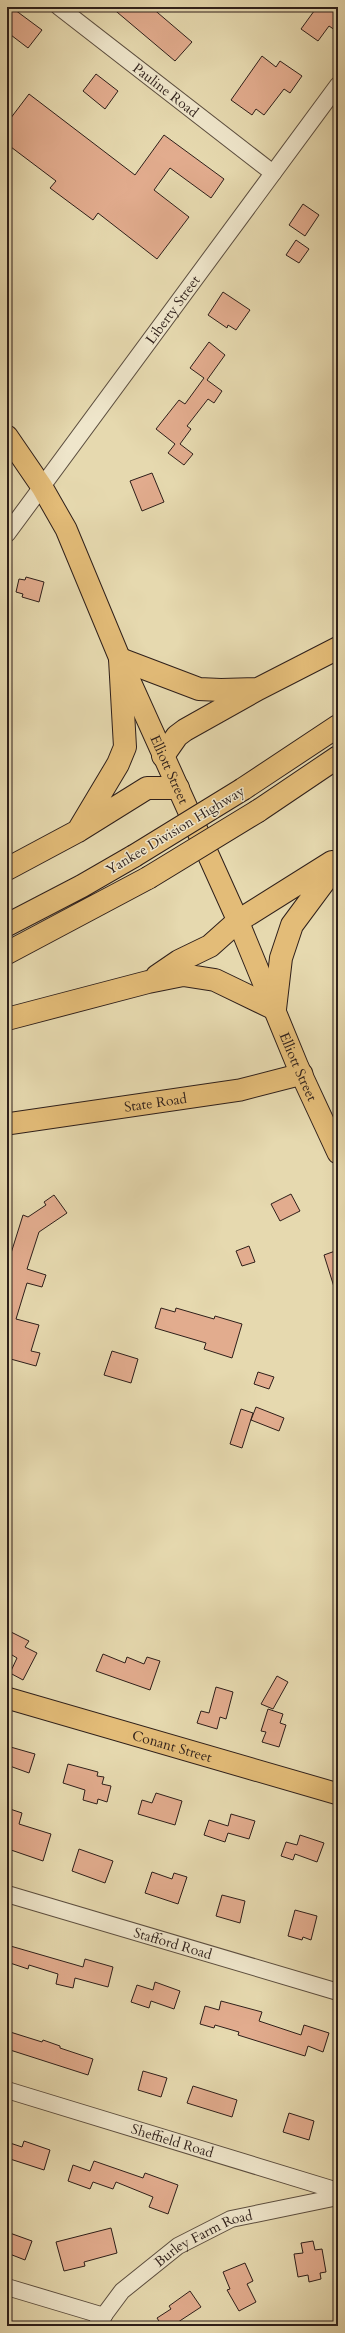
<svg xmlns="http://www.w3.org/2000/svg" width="345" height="2333" font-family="Cardo,serif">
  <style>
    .building { fill: #e2ac8e; stroke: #2e1f1a }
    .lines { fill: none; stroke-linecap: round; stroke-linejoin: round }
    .minor-casing { stroke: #5c4e3f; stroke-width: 18 }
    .major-casing { stroke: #2e1f1a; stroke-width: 23 }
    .highway-casing { stroke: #2e1f1a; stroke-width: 24 }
    .minor { stroke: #efe6cb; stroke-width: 16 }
    .major { stroke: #e3bc78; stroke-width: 21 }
    .highway { stroke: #e3bc78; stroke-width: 22 }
    .highway-bridge-casing { stroke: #2e1f1a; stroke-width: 24; stroke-linecap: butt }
    .highway-bridge { stroke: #e3bc78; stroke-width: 22 }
    .labels { text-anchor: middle; stroke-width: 3; stroke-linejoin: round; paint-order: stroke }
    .street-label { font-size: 14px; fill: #2e1f1a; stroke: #efe6cb }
  </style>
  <rect width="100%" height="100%" fill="#e6d9af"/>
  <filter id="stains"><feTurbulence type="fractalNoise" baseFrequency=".005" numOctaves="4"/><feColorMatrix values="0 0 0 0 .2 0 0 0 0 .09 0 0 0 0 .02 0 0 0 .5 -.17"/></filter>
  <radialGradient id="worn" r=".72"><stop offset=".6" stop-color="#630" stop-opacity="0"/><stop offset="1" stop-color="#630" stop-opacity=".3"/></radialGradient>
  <path class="building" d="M 7,7 L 11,7 L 42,30 L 28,48 L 7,32 Z
    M 111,7 L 151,7 L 192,42 L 175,61 Z
    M 317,7 L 338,7 L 338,32 L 329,26 L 318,41 L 301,29 Z
    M 262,56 L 276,67 L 280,61 L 302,76 L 290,93 L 284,89 L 264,115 L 256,109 L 252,115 L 231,100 Z
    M 96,74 L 118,91 L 105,109 L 83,91 Z
    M 29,94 L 135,175 L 164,135 L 224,179 L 211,198 L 170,168 L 154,190 L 189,217 L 157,259 L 98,213 L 93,220 L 50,188 L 56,181 L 7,144 L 7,123 Z
    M 303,204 L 319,215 L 305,236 L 289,225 Z
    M 296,240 L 309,249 L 299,263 L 286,255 Z
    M 223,292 L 250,310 L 236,330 L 228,325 L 227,328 L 208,315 Z
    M 209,342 L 225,355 L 207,380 L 222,391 L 214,403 L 208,399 L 187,426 L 191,429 L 180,444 L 193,454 L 184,465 L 168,453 L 175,444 L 156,429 L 179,400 L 185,404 L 204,378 L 190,368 Z
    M 152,473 L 164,502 L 142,511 L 130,481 Z
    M 26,577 L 44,582 L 39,602 L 22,597 L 23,594 L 16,592 L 19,579 L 25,580 Z
    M 291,1194 L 300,1211 L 280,1221 L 271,1204 Z
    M 54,1195 L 67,1213 L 39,1232 L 27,1269 L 46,1275 L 42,1287 L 27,1283 L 16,1319 L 39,1325 L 31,1351 L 40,1353 L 36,1366 L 7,1358 L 7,1266 L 23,1215 L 28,1217 L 46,1205 L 44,1202 Z
    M 249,1246 L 255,1262 L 242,1266 L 236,1251 Z
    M 338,1250 L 338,1290 L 335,1290 L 324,1255 Z
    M 161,1308 L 175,1312 L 176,1308 L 214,1319 L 215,1316 L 242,1324 L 232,1358 L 204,1349 L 206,1343 L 155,1328 Z
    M 112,1351 L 138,1359 L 131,1383 L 104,1375 Z
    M 258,1372 L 274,1377 L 269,1389 L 254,1384 Z
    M 256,1407 L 284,1418 L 279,1431 L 251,1420 Z
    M 241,1409 L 253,1413 L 242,1448 L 230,1444 Z
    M 7,1630 L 29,1641 L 25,1647 L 37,1653 L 23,1680 L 10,1673 L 17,1658 L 7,1652 Z
    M 103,1654 L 125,1663 L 127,1657 L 144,1664 L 147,1657 L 160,1661 L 150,1690 L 96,1671 Z
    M 277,1676 L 288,1682 L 273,1709 L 261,1704 Z
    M 216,1687 L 233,1692 L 226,1719 L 220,1717 L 217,1729 L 197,1723 L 201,1711 L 209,1713 Z
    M 268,1709 L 283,1714 L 280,1723 L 286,1725 L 279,1747 L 262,1742 L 266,1732 L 261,1731 Z
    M 7,1746 L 35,1754 L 29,1773 L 7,1765 Z
    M 68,1764 L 98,1772 L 97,1776 L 104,1777 L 102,1784 L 111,1786 L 107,1802 L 98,1799 L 97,1804 L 83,1800 L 85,1790 L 63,1783 Z
    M 156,1793 L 182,1801 L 175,1825 L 138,1814 L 142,1800 L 152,1803 Z
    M 7,1808 L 22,1813 L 19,1824 L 51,1834 L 43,1861 L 11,1850 L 7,1852 Z
    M 231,1814 L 255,1821 L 249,1839 L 228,1833 L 225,1842 L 204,1835 L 209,1820 L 228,1826 Z
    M 300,1835 L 324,1843 L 317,1862 L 295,1854 L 293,1860 L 281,1856 L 286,1842 L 297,1845 Z
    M 79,1849 L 113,1861 L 105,1883 L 72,1871 Z
    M 152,1872 L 172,1879 L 174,1873 L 187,1877 L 178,1904 L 145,1893 Z
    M 222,1895 L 245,1901 L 240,1923 L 216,1916 Z
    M 295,1910 L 317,1916 L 311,1940 L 303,1937 L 302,1940 L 288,1936 Z
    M 7,1945 L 83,1967 L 85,1959 L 113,1967 L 108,1987 L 75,1978 L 73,1988 L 56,1984 L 58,1974 L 29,1965 L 28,1969 L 7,1962 Z
    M 155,1982 L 180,1991 L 174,2009 L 151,2001 L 149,2008 L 131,2002 L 137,1985 L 153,1990 Z
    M 221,2001 L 262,2012 L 259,2021 L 301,2035 L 304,2025 L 329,2033 L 323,2052 L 308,2046 L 305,2056 L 238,2035 L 239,2032 L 215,2025 L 214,2028 L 200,2024 L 205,2006 L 219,2010 Z
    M 7,2031 L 42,2042 L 43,2040 L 60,2046 L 60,2048 L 93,2059 L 88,2075 L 7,2049 Z
    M 143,2071 L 167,2078 L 161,2097 L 138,2090 Z
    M 193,2086 L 237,2100 L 232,2117 L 187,2103 Z
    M 289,2113 L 314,2121 L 309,2140 L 283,2132 Z
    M 24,2141 L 50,2150 L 44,2170 L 7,2158 L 7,2142 L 22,2147 Z
    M 94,2161 L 143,2178 L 145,2173 L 178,2185 L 168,2214 L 149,2207 L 153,2197 L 116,2182 L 113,2189 L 93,2182 L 90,2189 L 68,2181 L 73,2165 L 90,2171 Z
    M 111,2228 L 117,2253 L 84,2262 L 85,2266 L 64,2271 L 56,2242 Z
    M 7,2232 L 32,2241 L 25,2260 L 7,2253 Z
    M 313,2241 L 315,2250 L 322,2249 L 326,2272 L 320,2273 L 321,2279 L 309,2282 L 308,2275 L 298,2277 L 294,2254 L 303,2253 L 301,2243 Z
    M 245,2263 L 253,2281 L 247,2284 L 256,2302 L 239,2311 L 227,2290 L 230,2289 L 223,2272 Z
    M 190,2291 L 201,2307 L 172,2326 L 162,2326 L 157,2318 L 171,2309 L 169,2306 Z"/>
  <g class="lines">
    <defs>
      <g id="minor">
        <path id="s1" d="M 59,7 L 273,173"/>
        <path id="s2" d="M 7,534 L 338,85"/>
        <path id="s3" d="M 7,1894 L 338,1992"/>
        <path id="s4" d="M 7,2090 L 338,2191"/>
        <path d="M 7,2287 L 104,2316"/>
        <path id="s5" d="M 96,2326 L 122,2291 L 178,2246 L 231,2219 L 338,2197"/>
      </g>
      <g id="major">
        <path id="s6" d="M 7,436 L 42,487 L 66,529 L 120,659 L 238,921 L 298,1067 L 338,1153"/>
        <path id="s7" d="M 7,1124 L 240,1090 L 302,1074"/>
        <path id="s8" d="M 7,1698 L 338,1794"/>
      </g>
      <path id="highway" d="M 163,756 L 177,736 L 185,730 L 258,689 L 338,648
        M 243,789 L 338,726
        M 258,811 L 338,757
        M 78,831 L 118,764 L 125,747 L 120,659 L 199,689 L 221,690 L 258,689
        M 7,869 L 78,831 L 147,788 L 178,788
        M 7,925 L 82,886 L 134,856
        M 7,953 L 148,878
        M 157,976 L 179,961 L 210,946 L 238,921 L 332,862
        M 7,1019 L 148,982 L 183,975 L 215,980 L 275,1009 L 281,958 L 292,925 L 338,863"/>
    </defs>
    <use href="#minor" class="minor-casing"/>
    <use href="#major" class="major-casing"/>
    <use href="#highway" class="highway-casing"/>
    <use href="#minor" class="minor"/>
    <use href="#major" class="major"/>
    <use href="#highway" class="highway"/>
    <defs>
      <path id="highway-bridge" d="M 134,856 L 243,789
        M 148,878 L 258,811"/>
    </defs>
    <use href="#highway-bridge" class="highway-bridge-casing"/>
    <use href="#highway-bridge" class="highway-bridge"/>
  </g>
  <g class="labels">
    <g class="street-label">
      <text dy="5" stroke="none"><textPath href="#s1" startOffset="135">Pauline Road</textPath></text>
      <text dy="5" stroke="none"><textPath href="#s2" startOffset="279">Liberty Street</textPath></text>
      <text dy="5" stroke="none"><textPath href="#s6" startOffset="372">Elliott Street</textPath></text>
      <text transform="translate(175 830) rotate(-31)" y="5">Yankee Division Highway</text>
      <text dy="5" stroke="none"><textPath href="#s6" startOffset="696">Elliott Street</textPath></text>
      <text dy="5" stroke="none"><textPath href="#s7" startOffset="150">State Road</textPath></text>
      <text dy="5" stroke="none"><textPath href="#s8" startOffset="172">Conant Street</textPath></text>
      <text dy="5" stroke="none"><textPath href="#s3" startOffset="173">Stafford Road</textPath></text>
      <text dy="5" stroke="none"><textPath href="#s4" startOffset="173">Sheffield Road</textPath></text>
      <text dy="5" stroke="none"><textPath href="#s5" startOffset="142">Burley Farm Road</textPath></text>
    </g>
  </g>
  <rect width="345" height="2333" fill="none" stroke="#e6d9af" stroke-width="24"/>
  <rect x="8" y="8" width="329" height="2317" fill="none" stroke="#2e1f1a" stroke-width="2"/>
  <rect x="12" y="12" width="321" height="2309" fill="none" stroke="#2e1f1a"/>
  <rect width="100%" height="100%" filter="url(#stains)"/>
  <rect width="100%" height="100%" fill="url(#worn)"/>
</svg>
